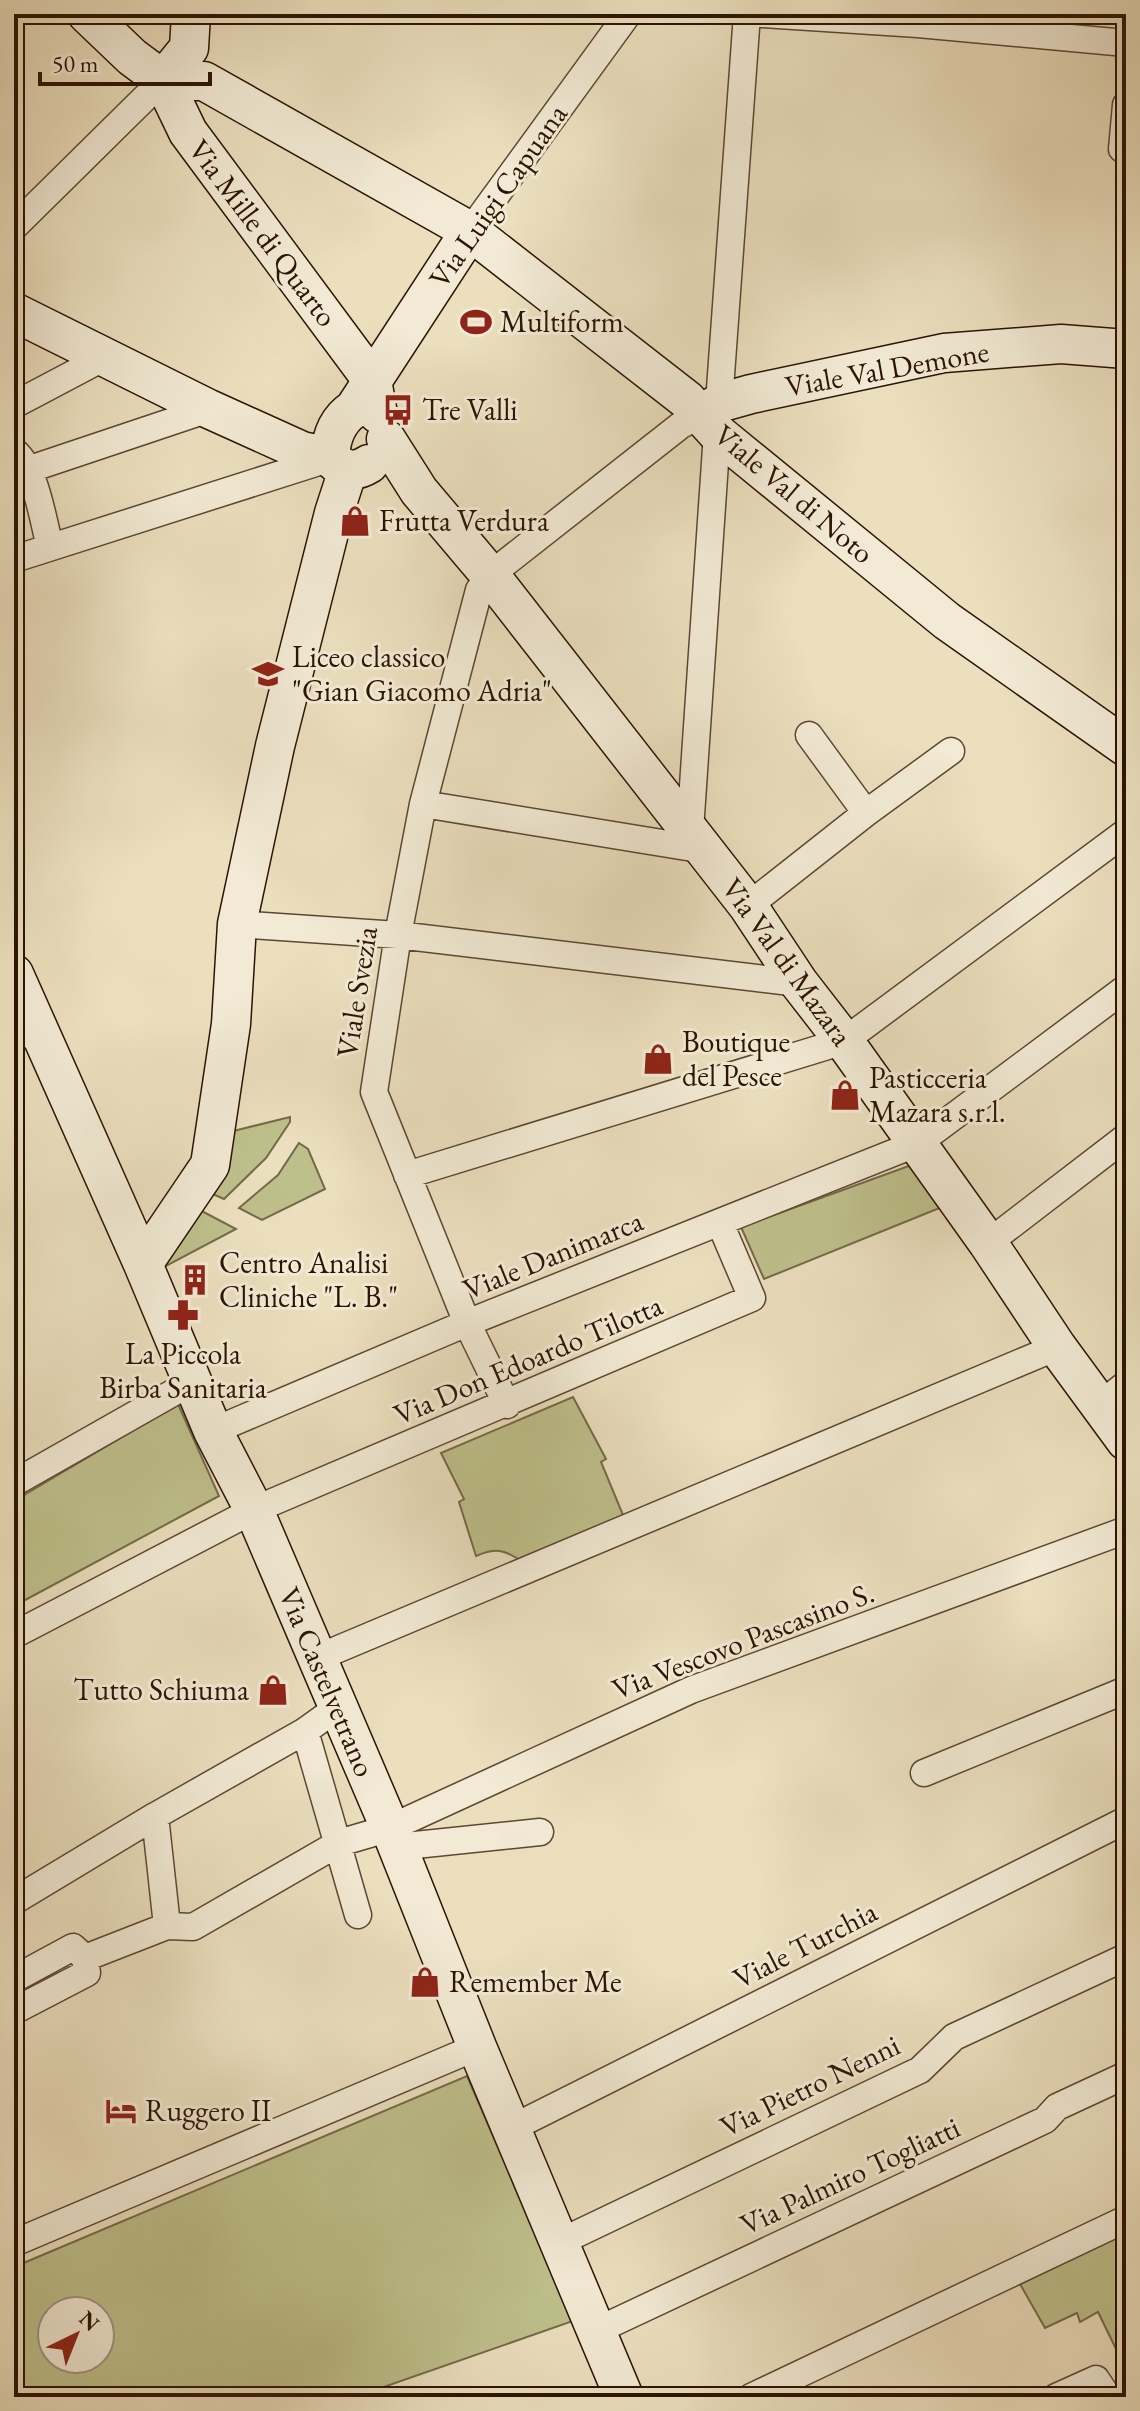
<svg xmlns="http://www.w3.org/2000/svg" width="1140" height="2411" font-family="'EB Garamond',serif">
  <style>
    .green { fill: #bec08c; stroke: #756a48; stroke-width: 2; fill-rule: evenodd }
    .lines { fill: none; stroke-linecap: round; stroke-linejoin: round }
    .street-casing { stroke: #5c4732; stroke-width: 29 }
    .secondary-casing { stroke: #2c1403; stroke-width: 41 }
    .street { stroke: #f2ead5; stroke-width: 26 }
    .secondary { stroke: #f2ead5; stroke-width: 38 }
    .labels { text-anchor: middle; stroke-width: 6; stroke-linejoin: round; paint-order: stroke }
    .street-label { font-size: 30px; fill: #2c1403; stroke: #f2ead5 }
    .poi-label { font-size: 30px; fill: #2c1403; stroke: #f2ead5; text-anchor: start }
  </style>
  <rect width="100%" height="100%" fill="#ebdfbe"/>
  <filter id="stains"><feTurbulence type="fractalNoise" baseFrequency=".0025" numOctaves="4"/><feColorMatrix values="0 0 0 0 .2 0 0 0 0 .09 0 0 0 0 .02 0 0 0 .5 -.17"/></filter>
  <radialGradient id="worn" r=".72"><stop offset=".6" stop-color="#630" stop-opacity="0"/><stop offset="1" stop-color="#630" stop-opacity=".3"/></radialGradient>
  <path class="green" d="M 290,1117 L 290,1122 L 266,1158 L 224,1199 L 208,1192 L 229,1132 Z
    M 299,1143 L 308,1149 L 325,1189 L 262,1220 L 239,1208 L 278,1175 Z
    M 917,1163 L 947,1205 L 764,1279 L 741,1227 Z
    M 196,1208 L 236,1229 L 166,1266 L 162,1258 Z
    M 573,1397 L 606,1459 L 601,1462 L 623,1515 L 622,1523 L 521,1561 C 504,1549 495,1548 476,1556 L 459,1502 L 464,1499 L 441,1453 Z
    M 178,1404 L 219,1496 L 14,1606 L 14,1501 Z
    M 467,2076 L 573,2321 L 355,2397 L 14,2397 L 14,2267 ZM 52,2311 L 100,2311 L 100,2359 L 52,2359 Z
    M 1126,2232 L 1126,2345 L 1116,2349 L 1098,2312 L 1080,2322 L 1077,2313 L 1045,2328 L 1020,2284 Z"/>
  <g class="lines">
    <defs>
      <path id="street" d="M 762,14 L 918,24 L 1126,43
        M 1122,149 L 1126,105
        M 14,227 L 163,80
        M 470,231 L 628,14
        M 719,403 L 747,14
        M 14,405 L 103,358
        M 14,451 C 36,469 43,520 50,547
        M 27,470 L 209,409
        M 14,559 L 328,459
        M 809,735 L 866,813
        M 423,804 L 705,850
        M 690,830 L 717,433
        M 748,906 L 866,813 L 951,751
        M 237,924 L 398,935 L 799,983
        M 14,1038 L 38,1028
        M 407,1175 L 844,1041 L 1126,832
        M 988,1243 L 1126,1137
        M 507,1405 L 467,1323 L 374,1092 L 398,935 L 423,804 L 479,590 L 490,575 L 681,425 L 701,415
        M 1100,1405 L 1126,1384
        M 213,1431 L 467,1323 L 918,1143 L 1126,988
        M 14,1483 L 192,1382
        M 14,1635 L 254,1510 L 752,1298 L 720,1223
        M 317,1658 L 1057,1347
        M 305,1731 L 358,1915
        M 924,1773 L 1126,1690
        M 155,1816 L 167,1926
        M 396,1847 L 540,1832
        M 14,1901 L 155,1816 L 305,1731 L 337,1708
        M 85,1958 L 167,1926 L 193,1927 L 339,1843 L 390,1828 L 691,1690 L 1126,1530
        M 14,1979 L 73,1947 L 85,1958 L 87,1973 L 14,2011
        M 512,2128 L 1126,1820
        M 560,2242 L 920,2070 L 954,2037 L 1126,1957
        M 14,2243 L 477,2047
        M 598,2330 L 1045,2120 L 1057,2107 L 1126,2075
        M 751,2397 L 1126,2219
        M 1056,2397 L 1096,2379 L 1108,2397"/>
      <path id="secondary" d="M 87,14 L 132,57 L 163,80 L 188,132 L 372,380 L 378,414
        M 163,80 L 204,81 L 470,231 L 687,400 L 717,433 L 947,621 L 1126,747
        M 163,80 L 189,48 L 191,14
        M 14,312 L 209,409 L 302,451 L 330,457
        M 701,415 L 719,403 L 751,394 L 944,353 L 1061,344 L 1126,349
        M 386,439 L 419,491 L 490,575 L 748,906 L 799,983 L 844,1041 L 988,1243 L 1057,1347 L 1126,1441
        M 369,464 C 353,474 342,470 330,457 C 331,437 337,420 354,409 L 470,231
        M 14,974 L 143,1264 L 213,1431 L 254,1510 L 390,1828 L 477,2047 L 624,2397
        M 143,1264 L 210,1165 L 231,1024 L 237,924 L 275,746 L 334,513 L 348,470"/>
    </defs>
    <use href="#street" class="street-casing"/>
    <use href="#secondary" class="secondary-casing"/>
    <use href="#street" class="street"/>
    <use href="#secondary" class="secondary"/>
  </g>
  <defs>
    <symbol id="stadium-bare" viewBox="-9 -9 18 18"><path d="M0-5a6.5 5 0 1 0 0 10a6.5 5 0 1 0 0-10ZM-3.5-1.8h7v3.6h-7Z" fill="#8f2418" stroke="#f2ead5" stroke-width="2.5" paint-order="stroke"/></symbol>
    <symbol id="bus-bare" viewBox="-9 -9 18 18"><path d="M-5-6H5V4H4V6H2V4H-2V6H-4V4H-5ZM-3.5-4V0h7V-4ZM-3.5 1.2v1.5H-2V1.2ZM2 1.2v1.5H3.5V1.2Z" fill="#8f2418" stroke="#f2ead5" stroke-width="2.5" paint-order="stroke"/></symbol>
    <symbol id="shop-bare" viewBox="-9 -9 18 18"><path d="M-5-2.5h2.3a2.7 3.5 0 0 1 5.4 0H5L5.5 6h-11ZM-1.5-2.5h3a1.5 2.3 0 0 0-3 0Z" fill="#8f2418" stroke="#f2ead5" stroke-width="2.5" paint-order="stroke"/></symbol>
    <symbol id="school-bare" viewBox="-9 -9 18 18"><path d="M0-5L7-2L0 1L-7-2ZM-4 1L0 2.5L4 1V4Q0 6-4 4Z" fill="#8f2418" stroke="#f2ead5" stroke-width="2.5" paint-order="stroke"/></symbol>
    <symbol id="building-bare" viewBox="-9 -9 18 18"><path d="M-4-6H4V6H1V3H-1V6H-4ZM-2.5-4.3h1.7v1.8h-1.7ZM.8-4.3h1.7v1.8H.8ZM-2.5-1h1.7V.8h-1.7ZM.8-1h1.7V.8H.8Z" fill="#8f2418" stroke="#f2ead5" stroke-width="2.5" paint-order="stroke"/></symbol>
    <symbol id="pharmacy-bare" viewBox="-9 -9 18 18"><path d="M-2-6h4v4h4v4h-4v4h-4v-4h-4v-4h4Z" fill="#8f2418" stroke="#f2ead5" stroke-width="2.5" paint-order="stroke"/></symbol>
    <symbol id="hotel-bare" viewBox="-9 -9 18 18"><path d="M-6-4.5h1.5V1H6V5H4.5V3h-9V5H-6ZM-4 0a1.8 1.8 0 1 1 3.6 0ZM.5 0V-2.5h3Q6-2.5 6 0Z" fill="#8f2418" stroke="#f2ead5" stroke-width="2.5" paint-order="stroke"/></symbol>
  </defs>
  <g fill-rule="evenodd">
    <use href="#stadium-bare" x="454" y="300" width="44" height="44"/>
    <use href="#bus-bare" x="376" y="388" width="44" height="44"/>
    <use href="#shop-bare" x="333" y="499" width="44" height="44"/>
    <use href="#school-bare" x="246" y="652" width="44" height="44"/>
    <use href="#shop-bare" x="636" y="1037" width="44" height="44"/>
    <use href="#shop-bare" x="823" y="1073" width="44" height="44"/>
    <use href="#building-bare" x="173" y="1258" width="44" height="44"/>
    <use href="#pharmacy-bare" x="161" y="1293" width="44" height="44"/>
    <use href="#shop-bare" x="251" y="1668" width="44" height="44"/>
    <use href="#shop-bare" x="403" y="1960" width="44" height="44"/>
    <use href="#hotel-bare" x="99" y="2089" width="44" height="44"/>
  </g>
  <g class="labels">
    <g class="street-label">
      <text transform="translate(498 196) rotate(-55)" y="10">Via Luigi Capuana</text>
      <text transform="translate(263 233) rotate(53)" y="10">Via Mille di Quarto</text>
      <text transform="translate(887 369) rotate(-10)" y="10">Viale Val Demone</text>
      <text transform="translate(794 494) rotate(40)" y="10">Viale Val di Noto</text>
      <text transform="translate(787 962) rotate(54)" y="10">Via Val di Mazara</text>
      <text transform="translate(357 992) rotate(-81)" y="10">Viale Svezia</text>
      <text transform="translate(553 1255) rotate(-22)" y="10">Viale Danimarca</text>
      <text transform="translate(528 1360) rotate(-23)" y="10">Via Don Edoardo Tilotta</text>
      <text transform="translate(743 1641) rotate(-21)" y="10">Via Vescovo Pascasino S.</text>
      <text transform="translate(327 1682) rotate(67)" y="10">Via Castelvetrano</text>
      <text transform="translate(805 1945) rotate(-27)" y="10">Viale Turchia</text>
      <text transform="translate(810 2086) rotate(-26)" y="10">Via Pietro Nenni</text>
      <text transform="translate(850 2176) rotate(-25)" y="10">Via Palmiro Togliatti</text>
    </g>
    <g class="poi-label">
      <text x="500" y="332">Multiform</text>
      <text x="422" y="420">Tre Valli</text>
      <text x="379" y="531">Frutta Verdura</text>
      <text x="292" y="667">Liceo classico<tspan x="292" dy="34">"Gian Giacomo Adria"</tspan></text>
      <text x="682" y="1052">Boutique<tspan x="682" dy="34">del Pesce</tspan></text>
      <text x="869" y="1088">Pasticceria<tspan x="869" dy="34">Mazara s.r.l.</tspan></text>
      <text x="219" y="1273">Centro Analisi<tspan x="219" dy="34">Cliniche "L. B."</tspan></text>
      <text x="183" y="1364" text-anchor="middle">La Piccola<tspan x="183" dy="34">Birba Sanitaria</tspan></text>
      <text x="249" y="1700" text-anchor="end">Tutto Schiuma</text>
      <text x="449" y="1992">Remember Me</text>
      <text x="145" y="2121">Ruggero II</text>
    </g>
  </g>
  <rect width="1140" height="2411" fill="none" stroke="#ebdfbe" stroke-width="48"/>
  <rect x="16" y="16" width="1108" height="2379" fill="none" stroke="#2c1403" stroke-width="4"/>
  <rect x="24" y="24" width="1092" height="2363" fill="none" stroke="#2c1403" stroke-width="2"/>
  <g transform="translate(76 2335) rotate(43)"><circle r="38" fill="#f2ead5" stroke="#a39481" stroke-width="2"/>
  <path d="M0-6L14 30L0 20L-14 30Z" fill="#8f2418"/>
  <text y="-12" font-size="22" font-weight="bold" text-anchor="middle" fill="#2c1403">N</text>
  </g>
  <path d="M40 72v12h170v-12" fill="none" stroke="#2c1403" stroke-width="4"/>
  <text x="52" y="72" font-size="24" fill="#2c1403" stroke="#f2ead5" stroke-width="6" paint-order="stroke">50 m</text>
  <rect width="100%" height="100%" filter="url(#stains)"/>
  <rect width="100%" height="100%" fill="url(#worn)"/>
</svg>
